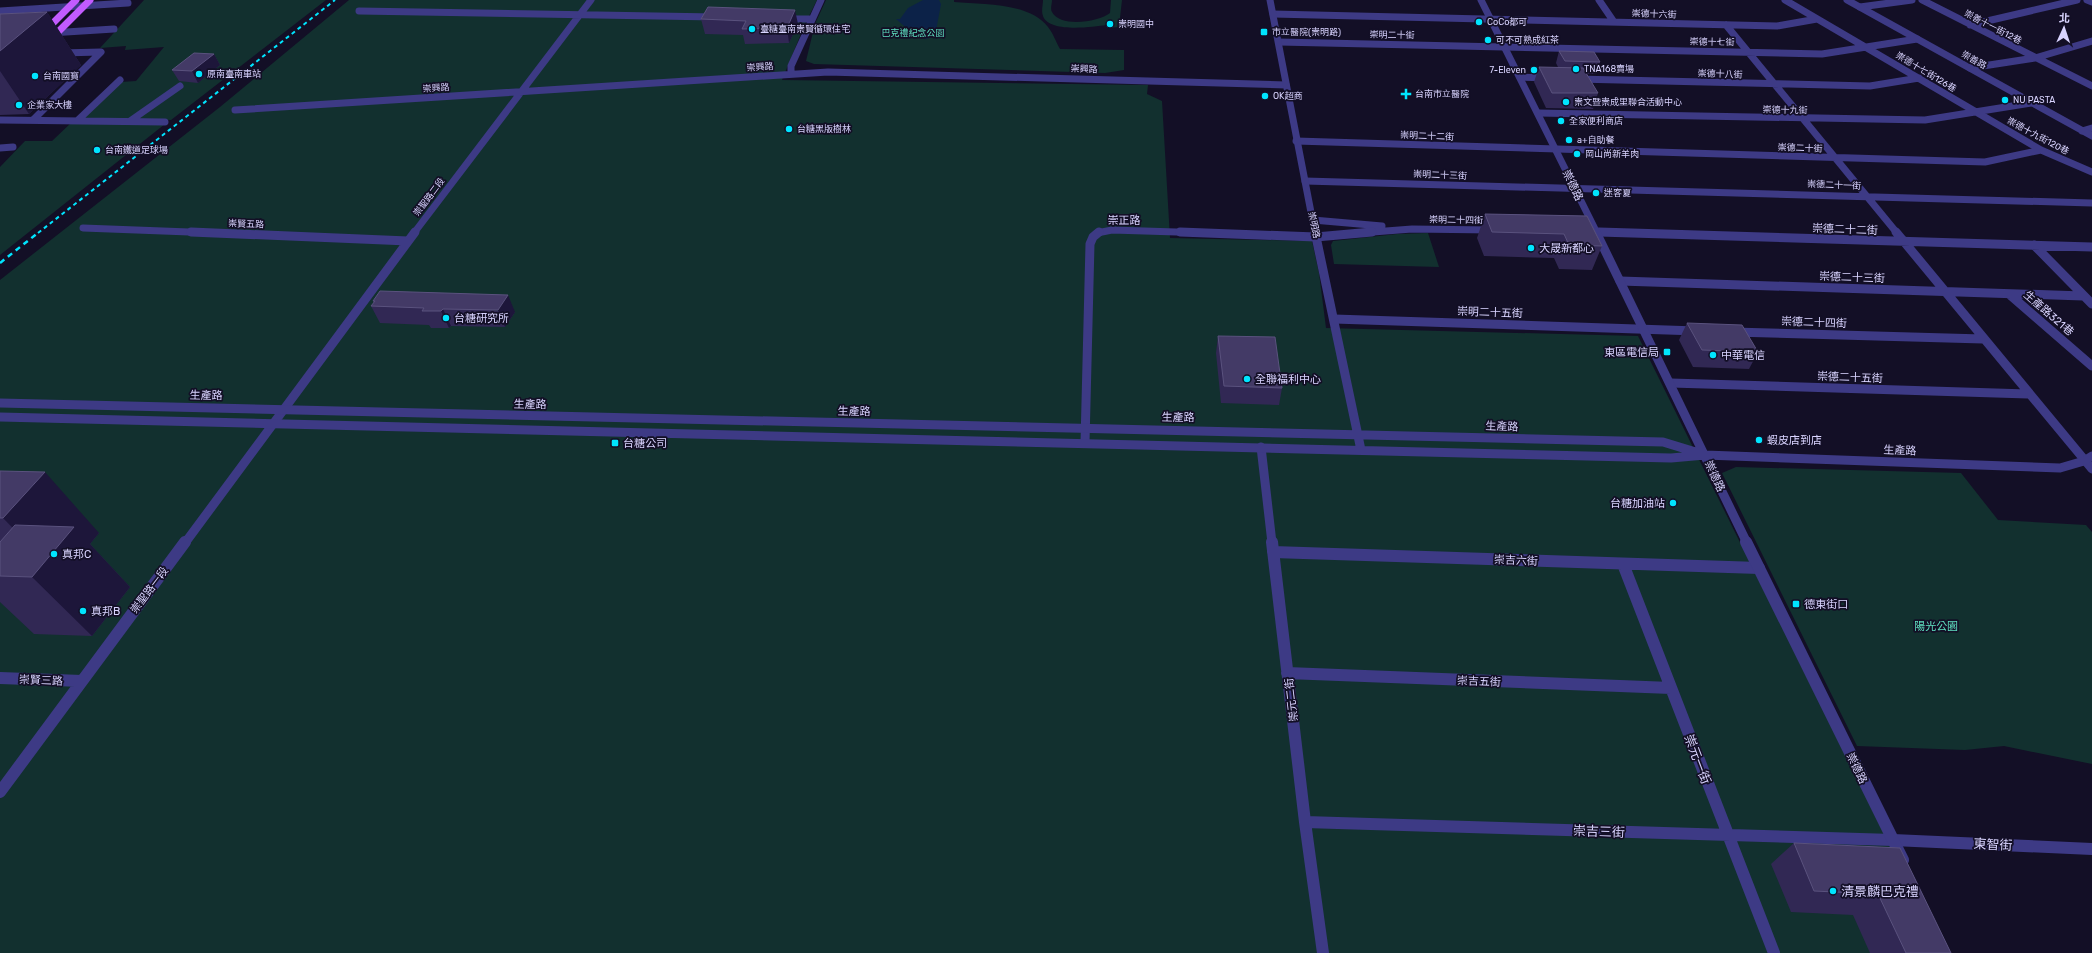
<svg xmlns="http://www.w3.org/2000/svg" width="2092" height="953" font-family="Rubik,'Noto Sans TC',sans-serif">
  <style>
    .green { fill: #12302f }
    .water { fill: #0c2248 }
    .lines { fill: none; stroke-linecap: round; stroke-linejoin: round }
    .minor-far2 { stroke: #3d3a85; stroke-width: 7 }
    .minor-far1 { stroke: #3d3a85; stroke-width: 9 }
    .minor { stroke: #3d3a85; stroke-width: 12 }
    .tertiary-far2 { stroke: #3d3a85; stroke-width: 7 }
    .tertiary-far1 { stroke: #3d3a85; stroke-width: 9 }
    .tertiary { stroke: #3d3a85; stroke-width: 12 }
    .primary { stroke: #c25bff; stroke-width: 7 }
    .rail-far1 { stroke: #00e5ff; stroke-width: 2; stroke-dasharray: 4 3.5; stroke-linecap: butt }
    .rail { stroke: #00e5ff; stroke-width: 2.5; stroke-dasharray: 5.5 4.5; stroke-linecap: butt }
    .wall { fill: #312854 }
    .shaded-wall { fill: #1d163a }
    .building { fill: #433a66; stroke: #5a527e }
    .poi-dot { fill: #00e5ff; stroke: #130f26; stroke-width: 1.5 }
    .labels { text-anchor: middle; stroke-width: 3.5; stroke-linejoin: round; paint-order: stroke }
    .far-street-label { font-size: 9px; fill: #d9d4ff; stroke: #130f26 }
    .far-poi-label { font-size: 9px; fill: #d9d4ff; stroke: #130f26; text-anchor: start }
    .far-park-label { font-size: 9px; fill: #5fe0c0; stroke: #130f26 }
    .street-label { font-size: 11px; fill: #d9d4ff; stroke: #130f26 }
    .poi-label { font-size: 11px; fill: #d9d4ff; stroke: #130f26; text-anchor: start }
    .park-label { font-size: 11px; fill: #5fe0c0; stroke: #130f26 }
    .near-street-label { font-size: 13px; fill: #d9d4ff; stroke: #130f26 }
    .near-poi-label { font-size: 13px; fill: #d9d4ff; stroke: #130f26; text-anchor: start }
  </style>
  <rect width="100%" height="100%" fill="#130f26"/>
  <path class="green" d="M 144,0 L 326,0 L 171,120 L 82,118 L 121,82 L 136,81 L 164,47 L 125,50 L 126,46 L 100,48 Z
    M 349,0 L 817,0 L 805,24 L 782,80 L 1148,85 L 1147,94 L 1162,101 L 1170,238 L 1312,241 L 1319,273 L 1326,328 L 1638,336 L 1943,953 L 0,953 L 0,280 L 220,107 Z
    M 826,0 L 954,0 L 954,2 C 983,5 1029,2 1048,27 C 1053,33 1056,42 1060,49 L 1124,50 L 1124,70 L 1105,73 L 814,64 L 806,61 L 815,24 Z
    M 1043,0 L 1052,0 C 1052,4 1050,9 1052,12 C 1060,28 1099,22 1110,13 L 1111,0 L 1122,0 L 1119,27 L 1108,28 L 1106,25 C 1092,27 1049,33 1043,16 C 1041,11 1043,5 1043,0 Z
    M 72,122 L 165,124 L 0,255 L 0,167 L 25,141 L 52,141 Z
    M 1428,233 L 1439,267 L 1334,264 L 1331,245 L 1333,241 L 1397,234 Z
    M 1736,467 L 1961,473 L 1998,520 L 2086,525 L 2092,532 L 2092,764 L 2004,746 L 1965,750 L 1857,746 L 1722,473 Z"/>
  <path class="water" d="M 923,0 L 939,0 L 941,4 L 935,36 L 926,39 L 917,37 L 896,19 L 900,19 L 908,8 Z"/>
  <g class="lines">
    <path class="minor-far2" d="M 1599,0 L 1614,22
      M 1785,0 L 2041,150 L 2092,172
      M 1922,0 L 2092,86
      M 2087,0 L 2092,2
      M 1860,7 L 1912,0
      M 0,11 L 128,3
      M 359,11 L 716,17
      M 1273,14 L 1777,26 L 1817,19
      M 784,19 L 811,19
      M 1726,25 L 1897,233
      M 1970,25 L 2077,0
      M 50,33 L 114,29
      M 1279,42 L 1822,54 L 1917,39
      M 1970,68 L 2035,58 L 2092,41
      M 791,74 L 791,66 L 821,0
      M 1520,77 L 1548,78
      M 1576,79 L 1870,86 L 1919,78
      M 235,110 L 828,72 L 1286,85
      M 1538,113 L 1925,120 L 2031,103
      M 0,120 L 165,122
      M 33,120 L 101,52 L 61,53
      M 78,120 L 120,80
      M 130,121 L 180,86
      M 2082,131 L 2092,128
      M 1296,141 L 1985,162 L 2041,150
      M 0,148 L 13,147
      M 1305,181 L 2092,203
      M 1313,220 L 1382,226
      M 83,228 L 216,233
      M 1588,232 L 1633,233
      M 414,233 L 591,0
      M 1097,233 L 1112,230 L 1209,233
      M 1360,233 L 1412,229 L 1492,230"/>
    <path class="minor-far1" d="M 191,232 L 408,241
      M 1180,232 L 1316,237 L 1372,232
      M 1599,232 L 2092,247
      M 1896,232 L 2092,469
      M 2034,245 L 2092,304
      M 1620,281 L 2083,296
      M 2009,294 L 2092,366
      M 1334,319 L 1697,331
      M 1733,332 L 1983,339
      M 1671,383 L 2028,394
      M 1085,442 L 1090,244 L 1093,237 L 1099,232
      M 1261,447 L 1272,543
      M 185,543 L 415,232"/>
    <path class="minor" d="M 1272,542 L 1305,822 L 1323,953
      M 1273,552 L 1759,568
      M 1623,564 L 1774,953
      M 1287,673 L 1671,688
      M 0,678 L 82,681
      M 0,792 L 185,542
      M 1305,822 L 1893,840 L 2092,849"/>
    <path class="tertiary-far2" d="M 1270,0 L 1315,233
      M 1481,0 L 1597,233
      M 1847,0 L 2092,136"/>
    <path class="tertiary-far1" d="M 1315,232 L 1361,450
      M 1596,232 L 1747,543
      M 0,403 L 1663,442 L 1699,453
      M 0,417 L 1671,458 L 1705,455 L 2060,468 L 2084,461 L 2092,456"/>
    <path class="tertiary" d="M 1746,542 L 1903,860"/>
    <path class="primary" d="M 45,31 L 76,0
      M 49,41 L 90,0"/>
    <path class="rail-far1" d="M 38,233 L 335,0"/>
    <path class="rail" d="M 0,263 L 39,232"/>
  </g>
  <path class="wall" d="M 708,7 L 798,24 L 789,43 L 745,44 L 743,35 L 705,34 L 701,19 Z
    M 47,12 L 81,65 L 29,114 L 0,115 L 0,14 Z
    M 1559,51 L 1600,62 L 1596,74 L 1586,74 L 1598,93 L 1593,109 L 1546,108 L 1534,82 L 1539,67 L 1558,67 L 1556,63 Z
    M 214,54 L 220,65 L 198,83 L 179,81 L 172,70 Z
    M 1485,214 L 1587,216 L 1602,246 L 1592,270 L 1559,269 L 1554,258 L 1484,256 L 1477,238 Z
    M 373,301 L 515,312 L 505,327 L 451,326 L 449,328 L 431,328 L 429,325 L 380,323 L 371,306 L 374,303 Z
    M 1687,323 L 1758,352 L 1749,369 L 1693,367 L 1679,340 Z
    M 1218,336 L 1282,388 L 1279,405 L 1221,403 L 1216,353 Z
    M 0,471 L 99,533 L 90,544 L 130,587 L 92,636 L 34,634 L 0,602 Z
    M 1794,843 L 1900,848 L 1951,953 L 1870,953 L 1853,915 L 1791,912 L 1771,864 Z"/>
  <path class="shaded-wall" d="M 795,10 L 798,24 L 789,43 L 787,28 Z
    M 47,12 L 81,65 L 29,114 L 0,71 L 0,51 Z
    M 214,54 L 220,65 L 198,83 L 192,71 Z
    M 508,295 L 515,312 L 505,327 L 498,310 Z
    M 443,309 L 451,326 L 449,328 L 441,311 Z
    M 45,472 L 99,533 L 90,544 L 130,587 L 92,636 L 32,577 L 45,561 L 3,518 Z"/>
  <path class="building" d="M 708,7 L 795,10 L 787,28 L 742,29 L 746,21 L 701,19 Z
    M 47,12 L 0,51 L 0,14 Z
    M 1559,51 L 1594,52 L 1600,62 L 1565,61 Z
    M 194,53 L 214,54 L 192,71 L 172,70 Z
    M 1539,67 L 1583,68 L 1598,93 L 1552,93 Z
    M 1485,214 L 1587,216 L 1602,246 L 1569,245 L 1564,234 L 1492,232 Z
    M 380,291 L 508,295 L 498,310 L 443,309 L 441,311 L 422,311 L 424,308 L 371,306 L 375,301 L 373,301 Z
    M 1687,323 L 1742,325 L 1758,352 L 1702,350 Z
    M 1218,336 L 1275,337 L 1282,388 L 1224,386 Z
    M 0,471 L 45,472 L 3,518 L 0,518 Z
    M 15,525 L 74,527 L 32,577 L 0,576 L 0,542 Z
    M 1794,843 L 1900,848 L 1951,953 L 1906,953 L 1878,894 L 1814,891 Z"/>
  <g class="poi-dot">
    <circle cx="1479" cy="22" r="4"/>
    <circle cx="1110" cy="24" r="4"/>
    <circle cx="752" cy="29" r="4"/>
    <rect x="1260" y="28" width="8" height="8" rx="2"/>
    <circle cx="1488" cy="40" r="4"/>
    <circle cx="1576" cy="69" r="4"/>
    <circle cx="1534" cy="70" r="4"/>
    <circle cx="199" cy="74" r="4"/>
    <circle cx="35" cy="76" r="4"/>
    <path d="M1404 88h4v4h4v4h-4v4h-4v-4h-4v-4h4z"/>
    <circle cx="1265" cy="96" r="4"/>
    <circle cx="2005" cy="100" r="4"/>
    <circle cx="1566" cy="102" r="4"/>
    <circle cx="19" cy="105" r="4"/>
    <circle cx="1561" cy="121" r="4"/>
    <circle cx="789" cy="129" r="4"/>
    <circle cx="1569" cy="140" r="4"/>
    <circle cx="97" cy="150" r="4"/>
    <circle cx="1577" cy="154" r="4"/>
    <circle cx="1596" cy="193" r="4"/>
    <circle cx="1531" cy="248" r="4"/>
    <circle cx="446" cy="318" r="4"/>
    <rect x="1663" y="348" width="8" height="8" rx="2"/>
    <circle cx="1713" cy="355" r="4"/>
    <circle cx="1247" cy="379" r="4"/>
    <circle cx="1759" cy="440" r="4"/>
    <rect x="611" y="439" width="8" height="8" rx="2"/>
    <circle cx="1673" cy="503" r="4"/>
    <circle cx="54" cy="554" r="4"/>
    <rect x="1792" y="600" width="8" height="8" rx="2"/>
    <circle cx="83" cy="611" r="4"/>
    <circle cx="1833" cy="891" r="4"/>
  </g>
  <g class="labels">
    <g class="far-street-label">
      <text transform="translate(1654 14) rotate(2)" y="3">崇德十六街</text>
      <text transform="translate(1993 27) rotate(27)" y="3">崇善十一街12巷</text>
      <text transform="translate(1392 35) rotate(1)" y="3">崇明二十街</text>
      <text transform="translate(1712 42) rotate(1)" y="3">崇德十七街</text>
      <text transform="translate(1974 60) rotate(29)" y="3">崇善路</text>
      <text transform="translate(760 67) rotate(-4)" y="3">崇興路</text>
      <text transform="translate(1084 69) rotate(2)" y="3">崇興路</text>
      <text transform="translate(1926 72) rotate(31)" y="3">崇德十七街126巷</text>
      <text transform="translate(1720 74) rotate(2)" y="3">崇德十八街</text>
      <text transform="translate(436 88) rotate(-4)" y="3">崇興路</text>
      <text transform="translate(1785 110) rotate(1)" y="3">崇德十九街</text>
      <text transform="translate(1427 136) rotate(2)" y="3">崇明二十二街</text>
      <text transform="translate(2038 136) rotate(28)" y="3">崇德十九街120巷</text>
      <text transform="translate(1800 148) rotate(2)" y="3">崇德二十街</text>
      <text transform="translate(1440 175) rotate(2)" y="3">崇明二十三街</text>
      <text transform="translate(1834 185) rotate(2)" y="3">崇德二十一街</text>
      <text transform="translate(429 197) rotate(-53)" y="3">崇聖路二段</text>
      <text transform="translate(1456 220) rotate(1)" y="3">崇明二十四街</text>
      <text transform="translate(246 224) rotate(2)" y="3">崇賢五路</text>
      <text transform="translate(1314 225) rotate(78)" y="3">崇明路</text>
    </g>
    <g class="far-poi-label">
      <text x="1487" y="25">CoCo都可</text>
      <text x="1118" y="27">崇明國中</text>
      <text x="760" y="32">臺糖臺南崇賢循環住宅</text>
      <text x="1272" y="35">市立醫院(崇明路)</text>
      <text x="1496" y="43">可不可熟成紅茶</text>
      <text x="1584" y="72">TNA168賣場</text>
      <text x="1526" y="73" text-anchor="end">7-Eleven</text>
      <text x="207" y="77">原南臺南車站</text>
      <text x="43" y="79">台南國寶</text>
      <text x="1415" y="97">台南市立醫院</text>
      <text x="1273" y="99">OK超商</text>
      <text x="2013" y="103">NU PASTA</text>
      <text x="1574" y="105">崇文暨崇成里聯合活動中心</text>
      <text x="27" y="108">企業家大樓</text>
      <text x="1569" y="124">全家便利商店</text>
      <text x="797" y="132">台糖黑版樹林</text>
      <text x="1577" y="143">a+自助餐</text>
      <text x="105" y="153">台南鐵道足球場</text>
      <text x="1585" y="157">岡山尚新羊肉</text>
      <text x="1604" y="196">迷客夏</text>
    </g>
    <g class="far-park-label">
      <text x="913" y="36">巴克禮紀念公園</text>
    </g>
    <g class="street-label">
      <text transform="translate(1573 185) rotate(64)" y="4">崇德路</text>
      <text x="1124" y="224">崇正路</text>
      <text transform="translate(1845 229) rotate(2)" y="4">崇德二十二街</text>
      <text transform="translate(1852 277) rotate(2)" y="4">崇德二十三街</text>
      <text transform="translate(1490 312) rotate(2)" y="4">崇明二十五街</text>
      <text transform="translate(2049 313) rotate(41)" y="4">生產路321巷</text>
      <text transform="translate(1814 322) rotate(2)" y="4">崇德二十四街</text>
      <text transform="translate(1850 377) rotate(2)" y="4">崇德二十五街</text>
      <text transform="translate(206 395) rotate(1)" y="4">生產路</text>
      <text transform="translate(530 404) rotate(1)" y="4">生產路</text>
      <text transform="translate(854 411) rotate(1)" y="4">生產路</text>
      <text transform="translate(1178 417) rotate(1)" y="4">生產路</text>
      <text transform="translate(1502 426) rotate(2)" y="4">生產路</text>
      <text transform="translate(1900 450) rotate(2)" y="4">生產路</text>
      <text transform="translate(1715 476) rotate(65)" y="4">崇德路</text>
      <text transform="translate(1516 560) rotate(2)" y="4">崇吉六街</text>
      <text transform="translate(149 590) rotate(-53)" y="4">崇聖路一段</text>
      <text transform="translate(41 680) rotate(2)" y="4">崇賢三路</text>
      <text transform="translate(1479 681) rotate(2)" y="4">崇吉五街</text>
      <text transform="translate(1291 700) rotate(-97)" y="4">崇元二街</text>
      <text transform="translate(1857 768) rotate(64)" y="4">崇德路</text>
    </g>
    <g class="poi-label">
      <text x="1539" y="252">大晟新都心</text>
      <text x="454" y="322">台糖研究所</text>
      <text x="1659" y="356" text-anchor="end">東區電信局</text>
      <text x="1721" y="359">中華電信</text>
      <text x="1255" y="383">全聯福利中心</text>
      <text x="1767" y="444">蝦皮店到店</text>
      <text x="623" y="447">台糖公司</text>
      <text x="1665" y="507" text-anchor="end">台糖加油站</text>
      <text x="62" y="558">真邦C</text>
      <text x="1804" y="608">德東街口</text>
      <text x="91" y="615">真邦B</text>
    </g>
    <g class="park-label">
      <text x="1936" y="630">陽光公園</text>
    </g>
    <g class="near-street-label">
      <text transform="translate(1698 759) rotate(69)" y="5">崇元一街</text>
      <text transform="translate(1599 831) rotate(2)" y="5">崇吉三街</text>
      <text transform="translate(1993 844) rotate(3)" y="5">東智街</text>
    </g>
    <g class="near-poi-label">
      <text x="1841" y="896">清景麟巴克禮</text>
    </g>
  </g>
  <g transform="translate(2064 28) rotate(3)" stroke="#130f26" stroke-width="3" paint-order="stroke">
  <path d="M0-3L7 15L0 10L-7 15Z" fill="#d9d4ff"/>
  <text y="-6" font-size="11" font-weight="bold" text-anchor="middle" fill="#d9d4ff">北</text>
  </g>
</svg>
